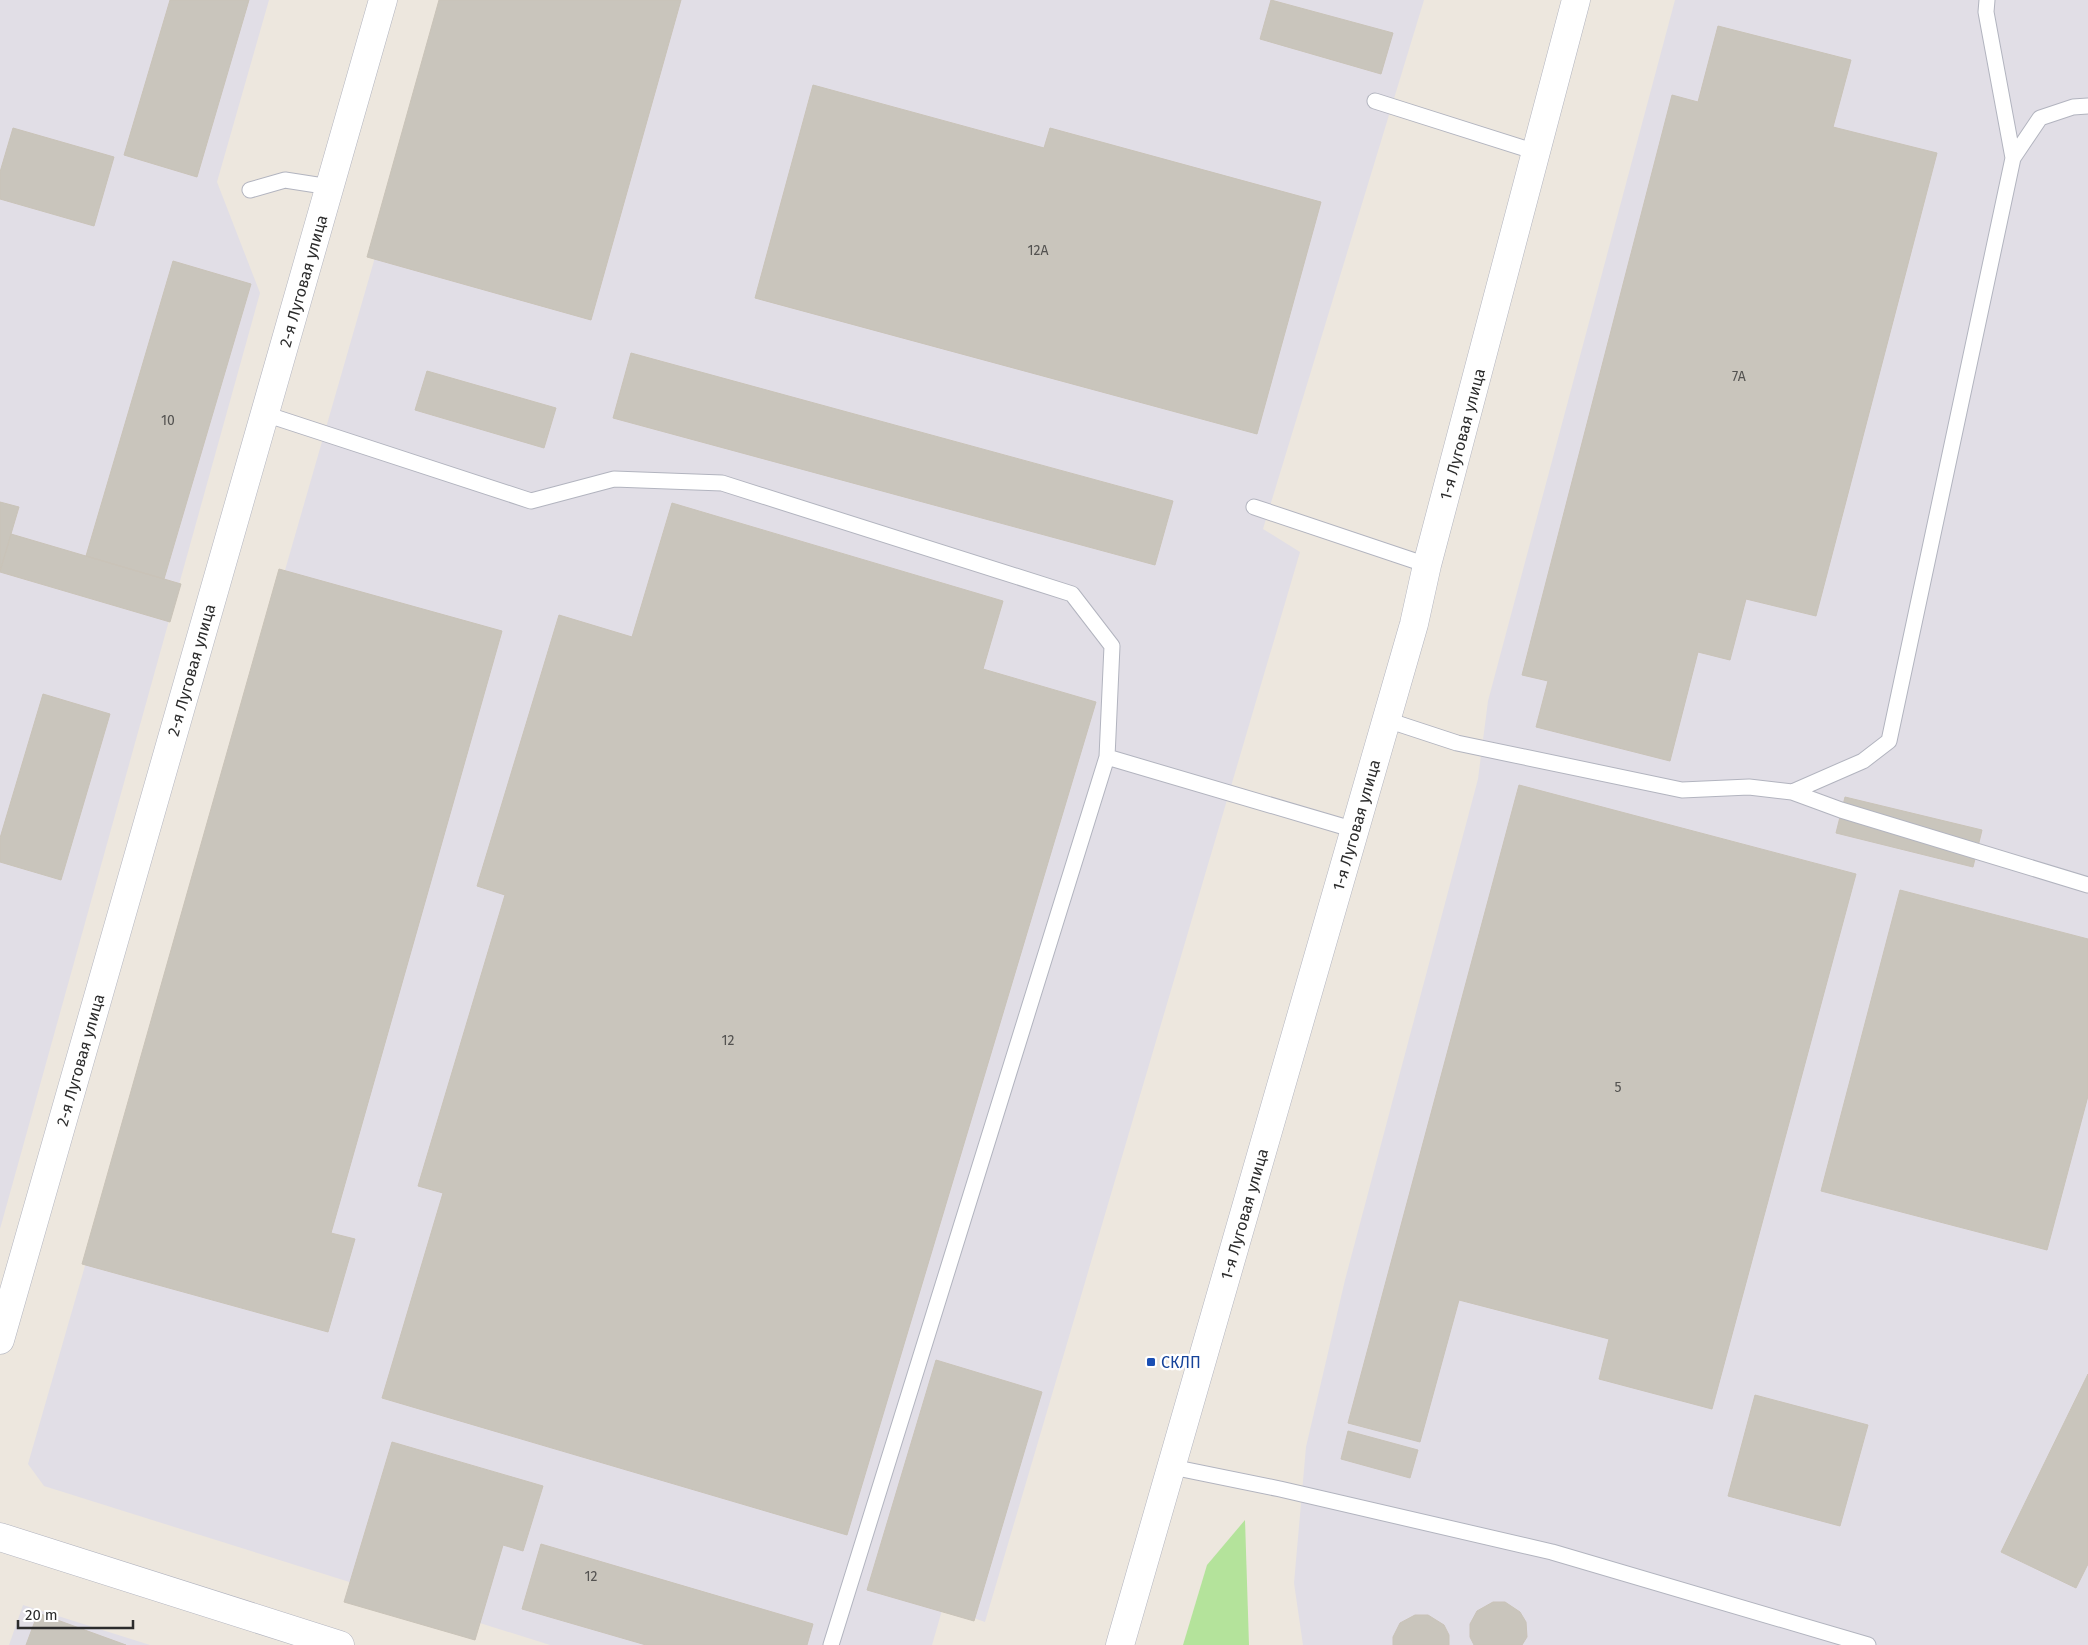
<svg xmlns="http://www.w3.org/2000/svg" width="2088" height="1645" font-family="'Fira Sans',sans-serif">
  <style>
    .industrial { fill: #e1dee6 }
    .green { fill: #b4e39b }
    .building { fill: #c9c5bc; stroke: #c9c3b8 }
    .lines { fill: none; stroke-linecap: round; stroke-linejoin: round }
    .service-casing { stroke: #b2b4bf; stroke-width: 17 }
    .minor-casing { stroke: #b2b4bf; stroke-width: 29 }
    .secondary-casing { stroke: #b2b4bf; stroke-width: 29 }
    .service { stroke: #fff; stroke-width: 15 }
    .minor { stroke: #fff; stroke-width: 28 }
    .secondary { stroke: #fff; stroke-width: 28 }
    .transit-dot { fill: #1a4fb4; stroke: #fff; stroke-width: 2 }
    .labels { text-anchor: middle; stroke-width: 4.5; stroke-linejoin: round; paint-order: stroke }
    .number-label { font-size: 14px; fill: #535250 }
    .street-label { font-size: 16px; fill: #2c2c2c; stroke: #fff }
    .transit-label { font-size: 16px; fill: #164399; stroke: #fff; text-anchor: start }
  </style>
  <rect width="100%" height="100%" fill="#ede7de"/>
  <path class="industrial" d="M 0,0 L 269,0 L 217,182 L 260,293 L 0,1229 Z
    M 449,0 L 1424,0 L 1263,529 L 1300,552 L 985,1622 L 943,1607 L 932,1645 L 550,1645 L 44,1486 L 28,1464 Z
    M 1675,0 L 2088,0 L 2088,1645 L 1303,1645 L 1294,1583 L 1306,1447 L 1345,1280 L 1478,779 L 1488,701 Z
    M 23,1605 L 150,1645 L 9,1645 Z"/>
  <path class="green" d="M 1245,1520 L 1249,1645 L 1183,1645 L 1207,1565 Z"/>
  <path class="building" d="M 170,0 L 249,0 L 197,177 L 124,155 Z
    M 439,0 L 681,0 L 591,320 L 367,257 Z
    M 1271,0 L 1393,33 L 1381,74 L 1260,39 Z
    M 1718,26 L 1851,60 L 1833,127 L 1937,153 L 1816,616 L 1746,599 L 1730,660 L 1698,652 L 1670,761 L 1536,727 L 1548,681 L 1522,675 L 1672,95 L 1698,102 Z
    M 813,85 L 1044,148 L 1050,128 L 1321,202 L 1257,434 L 755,298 Z
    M 13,128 L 114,157 L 94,226 L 0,199 L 0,172 Z
    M 173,261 L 251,284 L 164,579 L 86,556 Z
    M 631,353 L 1173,501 L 1155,565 L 613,418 Z
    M 427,371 L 556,408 L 544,448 L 415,410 Z
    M 0,502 L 19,507 L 0,571 Z
    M 672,503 L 1003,601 L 983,669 L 1096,702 L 847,1535 L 382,1398 L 443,1193 L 418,1186 L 505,895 L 477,886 L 559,615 L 632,637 Z
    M 11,534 L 181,584 L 170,622 L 0,572 Z
    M 279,569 L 502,631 L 331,1233 L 355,1239 L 328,1332 L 82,1264 Z
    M 43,694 L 110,714 L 61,880 L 0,862 L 0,838 Z
    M 1519,785 L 1856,874 L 1712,1409 L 1599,1379 L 1609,1339 L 1459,1300 L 1420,1442 L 1348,1423 Z
    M 1845,797 L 1982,830 L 1973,867 L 1836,833 Z
    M 1900,890 L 2088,939 L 2088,1096 L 2047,1250 L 1821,1191 Z
    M 936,1360 L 1042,1392 L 974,1621 L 867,1590 Z
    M 2088,1374 L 2088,1564 L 2076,1588 L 2001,1552 Z
    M 1755,1395 L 1868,1425 L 1840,1526 L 1728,1496 Z
    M 1348,1431 L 1418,1450 L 1410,1478 L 1341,1459 Z
    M 392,1442 L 543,1486 L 523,1551 L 503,1545 L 475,1640 L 344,1602 Z
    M 541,1544 L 813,1624 L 807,1645 L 646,1645 L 522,1609 Z
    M 1493,1602 L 1505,1602 L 1520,1612 L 1526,1622 L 1527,1637 L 1522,1645 L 1474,1645 L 1470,1637 L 1470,1624 L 1477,1611 Z
    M 38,1613 L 126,1645 L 26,1645 Z
    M 1415,1615 L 1428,1615 L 1444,1625 L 1449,1635 L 1449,1645 L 1393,1645 L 1393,1637 L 1400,1623 Z"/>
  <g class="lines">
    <defs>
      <path id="service" d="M 1987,0 L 1986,12 L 2013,158
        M 1375,101 L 1536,152
        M 250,190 L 285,180 L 330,187
        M 265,414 L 531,501 L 614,479 L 722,483 L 1072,594 L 1112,646 L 1107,757 L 831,1645
        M 1254,507 L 1427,565
        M 1387,720 L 1457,743 L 1682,790 L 1749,787 L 1792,792 L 1863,761 L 1889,741 L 2013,158 L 2040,118 L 2073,107 L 2088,106
        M 1107,757 L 1355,830
        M 1792,792 L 1841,810 L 2088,885
        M 1172,1467 L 1280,1489 L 1552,1552 L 1868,1645"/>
      <path id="minor" d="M 0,1340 L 383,0
        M 0,1537 L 340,1645"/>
      <path id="secondary" d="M 1120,1645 L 1414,624 L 1427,565 L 1576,0"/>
    </defs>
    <use href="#service" class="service-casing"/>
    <use href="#minor" class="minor-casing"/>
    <use href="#secondary" class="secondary-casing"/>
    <use href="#service" class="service"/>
    <use href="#minor" class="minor"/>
    <use href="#secondary" class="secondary"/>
  </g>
  <rect class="transit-dot" x="1146" y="1357" width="10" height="10" rx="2.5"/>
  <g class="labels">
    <g class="number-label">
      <text x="1038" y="255">12А</text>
      <text x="1739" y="381">7А</text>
      <text x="168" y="425">10</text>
      <text x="728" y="1045">12</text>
      <text x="1618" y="1092">5</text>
      <text x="591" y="1581">12</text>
    </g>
    <g class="street-label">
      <text transform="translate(303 281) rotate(-74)" y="6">2-я Луговая улица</text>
      <text transform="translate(1462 434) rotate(-75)" y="6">1-я Луговая улица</text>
      <text transform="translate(191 670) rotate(-74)" y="6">2-я Луговая улица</text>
      <text transform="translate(1356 825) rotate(-74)" y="6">1-я Луговая улица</text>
      <text transform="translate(80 1060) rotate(-74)" y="6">2-я Луговая улица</text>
      <text transform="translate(1244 1214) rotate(-74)" y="6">1-я Луговая улица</text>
    </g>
    <g class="transit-label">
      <text x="1161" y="1368">СКЛП</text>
    </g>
  </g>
  <path d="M18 1620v8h115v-8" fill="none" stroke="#2c2c2c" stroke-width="2.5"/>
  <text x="25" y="1620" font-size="15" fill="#2c2c2c" stroke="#ffffff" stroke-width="4" paint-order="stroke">20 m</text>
</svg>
